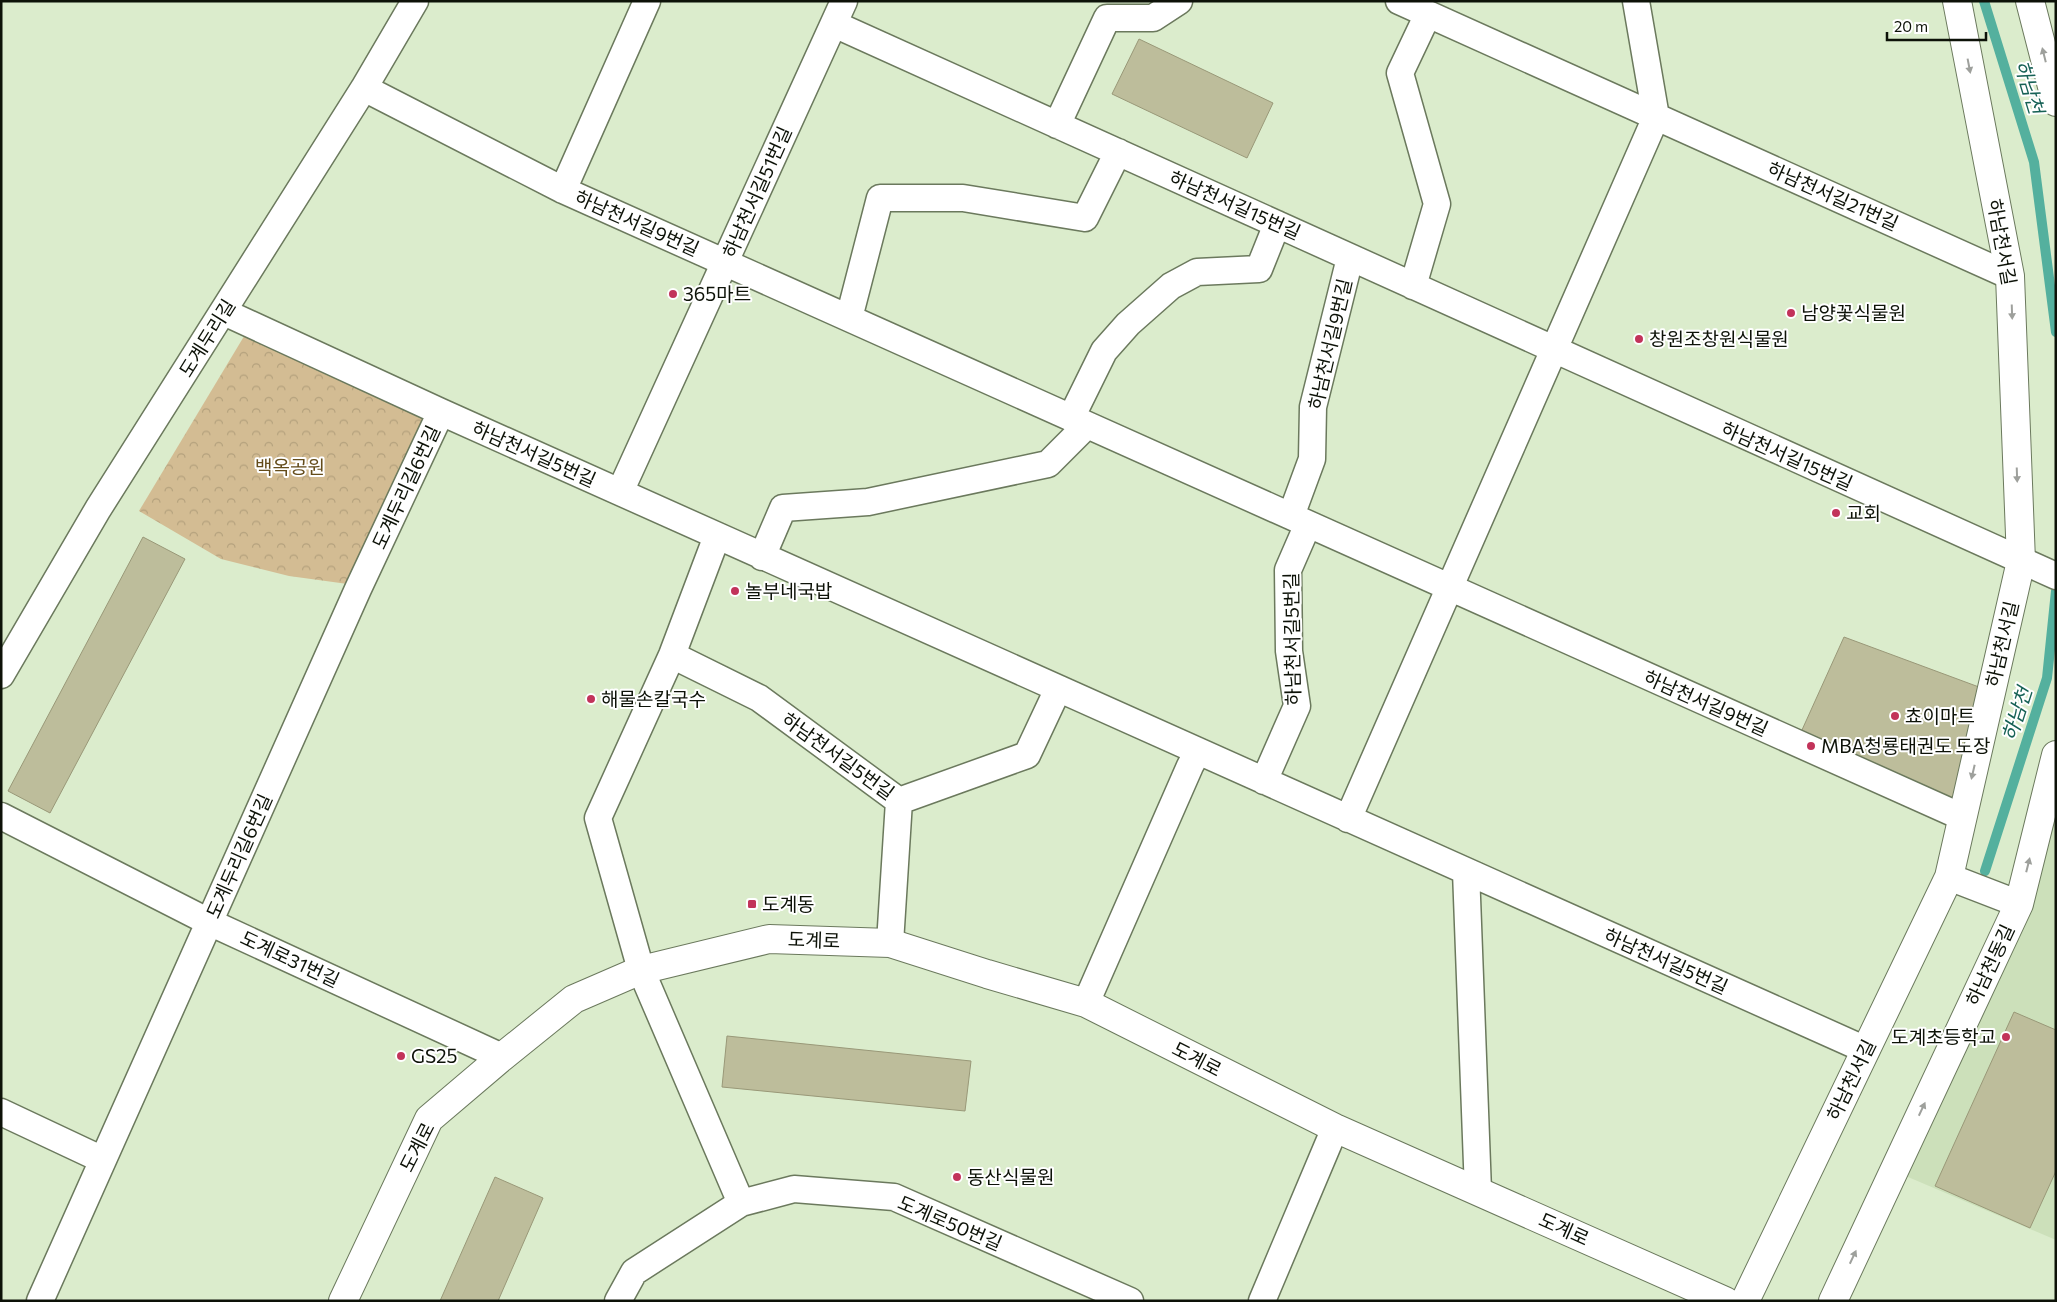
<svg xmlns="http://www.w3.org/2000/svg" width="2057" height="1302" font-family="Commissioner,'Noto Sans KR',sans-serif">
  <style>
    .built { fill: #cce0ba }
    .forest { fill: url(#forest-crowns) }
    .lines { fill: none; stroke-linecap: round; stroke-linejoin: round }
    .stream { stroke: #54b09e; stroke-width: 10 }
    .building { fill: #bdbd9b; stroke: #999878 }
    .minor-casing { stroke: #6b795d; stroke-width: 29 }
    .tertiary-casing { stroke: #6b795d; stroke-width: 30 }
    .minor { stroke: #fff; stroke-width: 26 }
    .tertiary { stroke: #fff; stroke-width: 28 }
    .oneway { fill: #9ea09c }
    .poi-dot { fill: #c2335a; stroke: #fff; stroke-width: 2 }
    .labels { text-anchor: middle; stroke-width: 4; stroke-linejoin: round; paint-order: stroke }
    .street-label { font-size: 19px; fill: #0d1208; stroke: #fff }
    .poi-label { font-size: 19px; fill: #0d1208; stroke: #fff; text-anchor: start }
    .park-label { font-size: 19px; fill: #644c1a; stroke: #fff }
    .water-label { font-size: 20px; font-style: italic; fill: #166155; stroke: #fff }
  </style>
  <defs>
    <pattern id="forest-crowns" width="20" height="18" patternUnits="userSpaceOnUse" patternTransform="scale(1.25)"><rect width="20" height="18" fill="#d3bc93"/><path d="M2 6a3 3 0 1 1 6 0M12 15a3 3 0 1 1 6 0" fill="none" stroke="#b4a17d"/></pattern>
  </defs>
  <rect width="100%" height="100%" fill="#dbeccc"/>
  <path class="built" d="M 2056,755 L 2056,1240 L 1894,1171 L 2019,904 Z"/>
  <path class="forest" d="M 249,328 L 428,420 L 355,585 L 289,576 L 221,559 L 139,511 Z"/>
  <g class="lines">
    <path class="stream" d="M 1984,1 L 2034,162 L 2056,332
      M 1985,871 L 2047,678 L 2056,591"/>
  </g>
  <path class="building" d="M 1139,39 L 1273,103 L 1247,158 L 1112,94 Z
    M 143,537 L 185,559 L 50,813 L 8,791 Z
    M 1844,637 L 1987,690 L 1961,814 L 1797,741 Z
    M 2014,1012 L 2056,1030 L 2056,1171 L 2030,1228 L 1935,1186 Z
    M 727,1036 L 971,1061 L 965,1111 L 722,1087 Z
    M 495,1177 L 543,1198 L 498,1301 L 440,1301 Z"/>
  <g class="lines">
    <defs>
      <path id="minor" d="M 1399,1 L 2010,276
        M 834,24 L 2056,576
        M 364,88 L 563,190 L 1962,817
        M 1057,125 L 1107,18 L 1153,18 L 1179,1
        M 563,190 L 647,1
        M 1413,286 L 1437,204 L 1400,73 L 1428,14
        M 224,312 L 441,412 L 1866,1050
        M 849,318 L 880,198 L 963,198 L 1085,218 L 1118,152
        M 1071,418 L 1104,351 L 1128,324 L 1171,286 L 1197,272 L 1259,269 L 1277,224
        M 620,492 L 844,1
        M 1291,516 L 1312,459 L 1313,407 L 1350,258
        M 717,536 L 672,655 L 598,818 L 641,970 L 741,1203
        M 762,557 L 783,508 L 868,502 L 1048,464 L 1087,425
        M 672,655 L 759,698 L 899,801 L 1027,755 L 1058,689
        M 1,675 L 98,509 L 364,88 L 415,1
        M 1264,781 L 1297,706 L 1289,651 L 1288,570 L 1308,524
        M 1,816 L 209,922 L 502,1057
        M 1348,819 L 1656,117 L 1636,1
        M 1466,871 L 1478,1191
        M 1949,877 L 2019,904
        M 890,943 L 899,801
        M 1086,1003 L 1190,766 L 1198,751
        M 1,1112 L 103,1160
        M 40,1301 L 358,589 L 441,412
        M 618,1301 L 634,1272 L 741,1203 L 794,1189 L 894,1197 L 1130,1301
        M 1262,1301 L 1335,1128"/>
      <path id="tertiary" d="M 2030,1 L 2056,102
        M 343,1301 L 429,1119 L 502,1057 L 574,999 L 641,970 L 769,939 L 890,943 L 987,974 L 1086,1003 L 1335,1128 L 1725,1301
        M 1745,1301 L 1949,877 L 2021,561 L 2010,276 L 1957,1
        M 1833,1301 L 2019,904 L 2056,755"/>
    </defs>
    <use href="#minor" class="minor-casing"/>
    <use href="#tertiary" class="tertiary-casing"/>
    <use href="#minor" class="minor"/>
    <use href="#tertiary" class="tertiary"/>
  </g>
  <defs><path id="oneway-solid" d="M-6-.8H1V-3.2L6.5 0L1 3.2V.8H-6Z" transform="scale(1.25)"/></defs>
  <g class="oneway">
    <use href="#oneway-solid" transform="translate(2044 55) rotate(-104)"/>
    <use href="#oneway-solid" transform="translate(1969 66) rotate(79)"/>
    <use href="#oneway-solid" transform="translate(2012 312) rotate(88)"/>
    <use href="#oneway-solid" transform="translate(2017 475) rotate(88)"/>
    <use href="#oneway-solid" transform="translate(1973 772) rotate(103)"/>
    <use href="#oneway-solid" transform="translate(2028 865) rotate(-76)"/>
    <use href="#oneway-solid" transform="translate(1922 1109) rotate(-65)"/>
    <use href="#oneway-solid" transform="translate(1853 1257) rotate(-65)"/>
  </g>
  <g class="poi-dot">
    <circle cx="673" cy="294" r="5"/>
    <circle cx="1791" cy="313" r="5"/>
    <circle cx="1639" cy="339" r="5"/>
    <circle cx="1836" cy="513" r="5"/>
    <circle cx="735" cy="591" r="5"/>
    <circle cx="591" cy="699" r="5"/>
    <circle cx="1895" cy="716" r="5"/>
    <circle cx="1811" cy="746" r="5"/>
    <rect x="747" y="899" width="10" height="10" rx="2.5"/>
    <circle cx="2006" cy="1037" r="5"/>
    <circle cx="401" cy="1056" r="5"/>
    <circle cx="957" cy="1177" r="5"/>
  </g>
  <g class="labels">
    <g class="street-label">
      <text transform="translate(757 192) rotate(-66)" y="7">하남천서길51번길</text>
      <text transform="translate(1833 196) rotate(24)" y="7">하남천서길21번길</text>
      <text transform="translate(1235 205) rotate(24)" y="7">하남천서길15번길</text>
      <text transform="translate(637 223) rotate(24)" y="7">하남천서길9번길</text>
      <text transform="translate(2002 242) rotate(80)" y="7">하남천서길</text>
      <text transform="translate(207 338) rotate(-58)" y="7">도계두리길</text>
      <text transform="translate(1330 344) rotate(-77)" y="7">하남천서길9번길</text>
      <text transform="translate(534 454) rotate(24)" y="7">하남천서길5번길</text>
      <text transform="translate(1787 456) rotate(24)" y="7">하남천서길15번길</text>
      <text transform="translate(406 487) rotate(-65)" y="7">도계두리길6번길</text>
      <text transform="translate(1292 639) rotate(-91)" y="7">하남천서길5번길</text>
      <text transform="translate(2002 644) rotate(-77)" y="7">하남천서길</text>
      <text transform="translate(1706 703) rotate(24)" y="7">하남천서길9번길</text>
      <text transform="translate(838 756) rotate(36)" y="7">하남천서길5번길</text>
      <text transform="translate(239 856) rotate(-66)" y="7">도계두리길6번길</text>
      <text transform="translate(814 940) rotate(2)" y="7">도계로</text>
      <text transform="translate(290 959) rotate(25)" y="7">도계로31번길</text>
      <text transform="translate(1666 961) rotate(24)" y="7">하남천서길5번길</text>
      <text transform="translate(1990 965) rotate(-65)" y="7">하남천동길</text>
      <text transform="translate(1197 1059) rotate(27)" y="7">도계로</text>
      <text transform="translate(1851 1080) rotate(-64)" y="7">하남천서길</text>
      <text transform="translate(417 1147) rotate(-63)" y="7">도계로</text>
      <text transform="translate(950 1223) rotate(23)" y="7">도계로50번길</text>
      <text transform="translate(1564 1229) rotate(24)" y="7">도계로</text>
    </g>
    <g class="poi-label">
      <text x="683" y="301">365마트</text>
      <text x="1801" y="320">남양꽃식물원</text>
      <text x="1649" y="346">창원조창원식물원</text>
      <text x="1846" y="520">교회</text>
      <text x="745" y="598">놀부네국밥</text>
      <text x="601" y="706">해물손칼국수</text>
      <text x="1905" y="723">쵸이마트</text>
      <text x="1821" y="753">MBA청룡태권도 도장</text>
      <text x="762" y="911">도계동</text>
      <text x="1996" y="1044" text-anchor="end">도계초등학교</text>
      <text x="411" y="1063">GS25</text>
      <text x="967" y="1184">동산식물원</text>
    </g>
    <g class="park-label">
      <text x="290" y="474">백옥공원</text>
    </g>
    <g class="water-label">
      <text transform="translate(2029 87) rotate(73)" y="7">하남천</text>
      <text transform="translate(2017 714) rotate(-72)" y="7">하남천</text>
    </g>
  </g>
  <rect width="2057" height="1302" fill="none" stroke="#0d1208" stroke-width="5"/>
  <path d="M1887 32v8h99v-8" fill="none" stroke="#0d1208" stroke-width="2.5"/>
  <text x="1894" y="32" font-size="15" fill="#0d1208" stroke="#ffffff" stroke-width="4" paint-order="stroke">20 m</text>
</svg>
